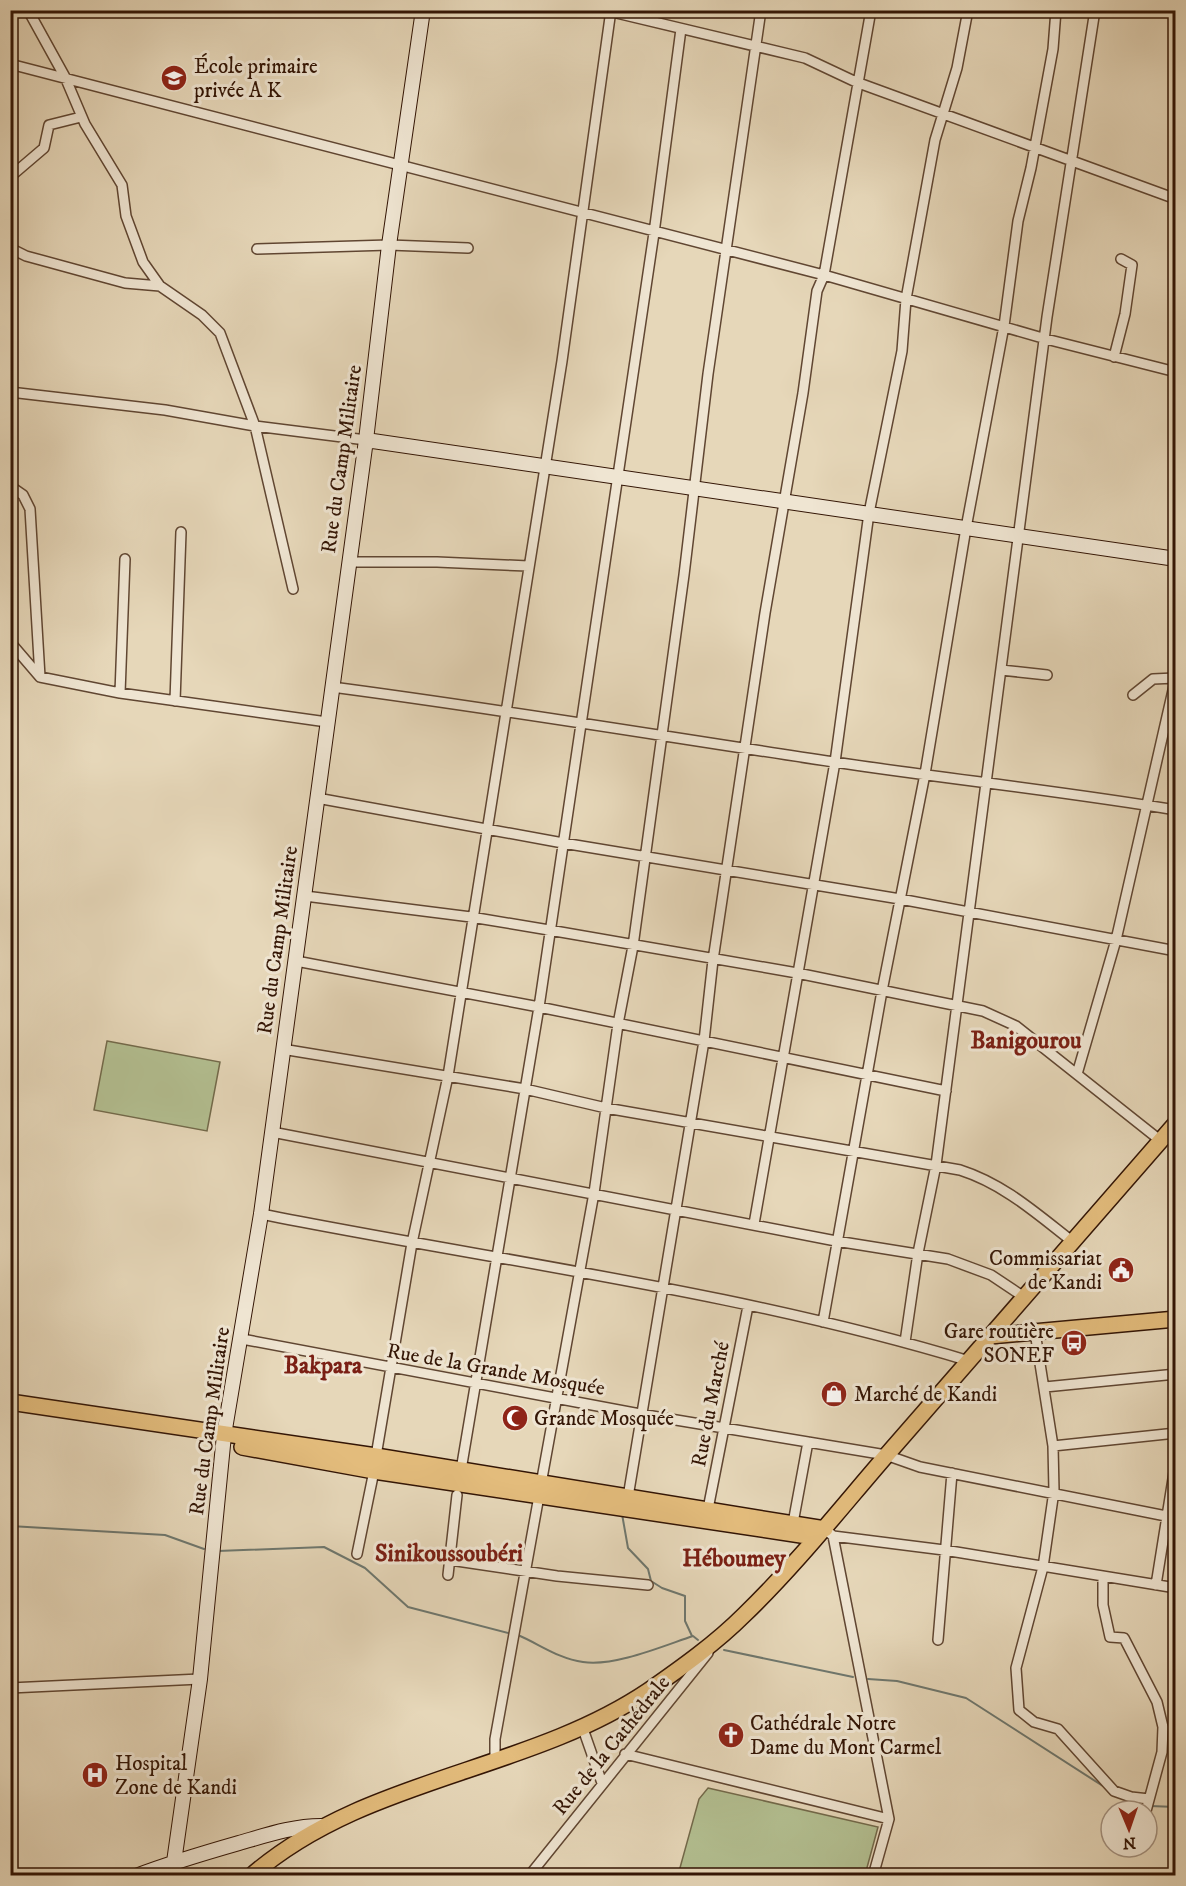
<svg xmlns="http://www.w3.org/2000/svg" width="1186" height="1886" font-family="'IM FELL DW Pica',serif">
  <style>
    .green { fill: #b3bf91; stroke: #736a4b; stroke-width: 1.5 }
    .lines { fill: none; stroke-linecap: round; stroke-linejoin: round }
    .stream { stroke: #6e776e; stroke-width: 2 }
    .street-casing { stroke: #604632; stroke-width: 12 }
    .secondary-casing { stroke: #331505; stroke-width: 16 }
    .primary-casing { stroke: #331505; stroke-width: 18 }
    .street { stroke: #efe5d2; stroke-width: 9 }
    .secondary { stroke: #efe5d2; stroke-width: 14 }
    .primary { stroke: #e3bc7c; stroke-width: 15 }
    .labels { text-anchor: middle; stroke-width: 6; stroke-linejoin: round; paint-order: stroke }
    .poi-label { font-size: 21px; fill: #331505; stroke: #efe5d2; text-anchor: start }
    .street-label { font-size: 21px; fill: #331505; stroke: #efe5d2 }
    .quarter-label { font-size: 24px; font-weight: bold; fill: #7a1f14; stroke: #efe5d2 }
  </style>
  <rect width="100%" height="100%" fill="#e6d7b9"/>
  <filter id="stains"><feTurbulence type="fractalNoise" baseFrequency=".00333" numOctaves="4"/><feColorMatrix values="0 0 0 0 .2 0 0 0 0 .09 0 0 0 0 .02 0 0 0 .5 -.17"/></filter>
  <radialGradient id="worn" r=".72"><stop offset=".6" stop-color="#630" stop-opacity="0"/><stop offset="1" stop-color="#630" stop-opacity=".3"/></radialGradient>
  <path class="green" d="M 107,1041 L 220,1062 L 207,1131 L 94,1110 Z
    M 708,1788 L 878,1827 L 865,1875 L 678,1875 L 699,1799 Z"/>
  <g class="lines">
    <path class="stream" d="M 622,1514 L 628,1548 L 648,1569 L 651,1581 L 662,1588 L 685,1596 L 685,1621 L 692,1636
      M 10,1526 L 165,1535 L 204,1549
      M 218,1551 L 324,1547 L 365,1568 L 408,1607 L 512,1634
      M 518,1635 C 539,1644 559,1659 583,1662 C 614,1667 663,1646 693,1636 L 698,1640
      M 724,1650 L 853,1677
      M 868,1679 L 897,1681 L 966,1698 L 1106,1788
      M 1150,1806 L 1176,1807"/>
    <defs>
      <path id="street" d="M 28,10 L 65,77 L 85,124 L 122,185 L 126,216 L 143,262 L 160,286 L 202,315 L 220,333 L 255,426 L 293,589
        M 604,10 L 805,58 L 856,82 L 1176,199
        M 10,64 L 824,275 L 1046,339 L 1176,372
        M 10,177 L 44,148 L 49,125 L 81,117
        M 10,248 L 26,256 L 125,283 L 160,286
        M 257,249 L 389,245 L 468,248
        M 1114,357 L 1125,314 L 1132,265 L 1121,259
        M 10,392 L 165,410 L 255,426 L 366,440
        M 10,486 L 23,495 L 30,509 L 40,677 L 120,693 L 327,722
        M 348,562 L 437,562 L 528,566
        M 10,642 L 40,677
        M 1001,670 L 1047,675
        M 332,687 C 500,709 667,737 834,762 C 948,779 1062,791 1176,810
        M 120,693 L 125,559
        M 1133,695 L 1153,679 L 1175,678
        M 175,701 L 181,532
        M 317,798 L 563,843 L 900,899 L 1176,951
        M 305,896 L 471,917 L 549,930 L 797,973 L 983,1011 L 1016,1026 L 1161,1141
        M 296,961 L 539,1007 L 946,1091
        M 282,1049 L 525,1089 L 606,1108 L 960,1170 C 1004,1184 1037,1214 1073,1242
        M 1077,1074 L 1116,940 L 1176,677
        M 272,1132 L 836,1241 L 948,1259 L 991,1275 L 1024,1297
        M 261,1214 C 497,1261 738,1291 969,1361
        M 754,1224 L 835,762 L 869,513 L 902,351 L 906,299 L 935,140 L 957,68 L 968,10
        M 823,1322 L 882,991 L 925,774 L 966,528 L 1004,326 L 1018,221 L 1031,168 L 1053,49 L 1056,10
        M 1035,1332 L 1053,1446 L 1054,1491 L 1043,1567 L 1016,1668 L 1019,1710 L 1034,1722 L 1058,1729 L 1114,1791 L 1131,1797 L 1149,1799
        M 242,1339 L 640,1414 L 886,1455 L 920,1467 L 1176,1518
        M 905,1342 L 918,1253 L 936,1165 L 1047,317 L 1095,10
        M 1045,1387 L 1176,1374
        M 1053,1446 L 1176,1433
        M 376,1456 L 412,1243 L 448,1076 L 562,361 L 611,10
        M 461,1470 L 539,1007 L 654,233 L 681,29
        M 541,1484 L 594,1193 L 618,1024 L 633,946 L 684,575 L 708,374 L 761,10
        M 628,1497 L 704,1041 L 713,960 L 765,613 L 803,393 L 817,291 L 824,275 L 871,10
        M 708,1509 L 748,1306
        M 793,1523 L 808,1442
        M 825,1529 L 833,1536 L 944,1550 L 1176,1588
        M 833,1536 L 889,1819 L 873,1876
        M 357,1554 L 374,1471
        M 450,1560 L 557,1576 L 648,1585
        M 448,1575 L 457,1495
        M 1103,1576 L 1103,1605 L 1110,1637 L 1124,1638 L 1157,1702 L 1163,1727 L 1162,1752 L 1146,1811
        M 1156,1585 L 1176,1460
        M 938,1640 L 952,1473
        M 10,1688 L 200,1679
        M 582,1726 L 602,1783
        M 625,1754 L 889,1819
        M 495,1762 L 495,1739 L 539,1496
        M 529,1876 L 708,1653"/>
      <path id="secondary" d="M 366,440 L 1176,559
        M 136,1876 C 170,1863 204,1853 239,1843 C 267,1835 293,1826 321,1826
        M 172,1876 L 200,1679 L 224,1435 L 261,1214 L 366,440 L 389,245 L 423,10"/>
      <path id="primary" d="M 990,1336 L 1176,1319
        M 10,1402 L 376,1456 L 825,1529
        M 242,1447 L 374,1471 L 814,1537
        M 251,1876 C 364,1777 526,1773 648,1691 C 681,1668 716,1643 744,1615 C 800,1561 847,1500 898,1442 C 991,1336 1084,1230 1176,1123"/>
    </defs>
    <use href="#street" class="street-casing"/>
    <use href="#secondary" class="secondary-casing"/>
    <use href="#primary" class="primary-casing"/>
    <use href="#street" class="street"/>
    <use href="#secondary" class="secondary"/>
    <use href="#primary" class="primary"/>
  </g>
  <defs>
    <symbol id="university-disc" viewBox="-11 -11 22 22"><circle r="9.5" fill="#8f2418" stroke="#efe5d2"/><path d="M0-5L7-2L0 1L-7-2ZM-4 1L0 2.5L4 1V4Q0 6-4 4Z" fill="#fff"/></symbol>
    <symbol id="civic-disc" viewBox="-11 -11 22 22"><circle r="9.5" fill="#8f2418" stroke="#efe5d2"/><path d="M-.6-6.5H3V-4.5H.6V-3L4-1V1h2V6H-6V1h2V-1L-.6-3ZM-1.2 2.5V6h2.4V2.5Z" fill="#fff"/></symbol>
    <symbol id="bus-disc" viewBox="-11 -11 22 22"><circle r="9.5" fill="#8f2418" stroke="#efe5d2"/><path d="M-5-6H5V4H4V6H2V4H-2V6H-4V4H-5ZM-3.5-4V0h7V-4ZM-3.5 1.2v1.5H-2V1.2ZM2 1.2v1.5H3.5V1.2Z" fill="#fff"/></symbol>
    <symbol id="shop-disc" viewBox="-11 -11 22 22"><circle r="9.5" fill="#8f2418" stroke="#efe5d2"/><path d="M-5-2.5h2.3a2.7 3.5 0 0 1 5.4 0H5L5.5 6h-11ZM-1.5-2.5h3a1.5 2.3 0 0 0-3 0Z" fill="#fff"/></symbol>
    <symbol id="mosque-disc" viewBox="-11 -11 22 22"><circle r="9.5" fill="#8f2418" stroke="#efe5d2"/><path d="M3.5-4.9A6 6 0 1 0 3.5 4.9A5 5 0 1 1 3.5-4.9Z" fill="#fff"/></symbol>
    <symbol id="church-disc" viewBox="-11 -11 22 22"><circle r="9.5" fill="#8f2418" stroke="#efe5d2"/><path d="M-1.2-6h2.4v3.5h3.3v2.4h-3.3V6h-2.4V-.1h-3.3v-2.4h3.3Z" fill="#fff"/></symbol>
    <symbol id="hospital-disc" viewBox="-11 -11 22 22"><circle r="9.5" fill="#8f2418" stroke="#efe5d2"/><path d="M-5-5h3v3.5h4V-5h3V5h-3V1.5h-4V5h-3Z" fill="#fff"/></symbol>
  </defs>
  <g fill-rule="evenodd">
    <use href="#university-disc" x="159" y="63" width="30" height="30"/>
    <use href="#civic-disc" x="1106" y="1255" width="30" height="30"/>
    <use href="#bus-disc" x="1059" y="1328" width="30" height="30"/>
    <use href="#shop-disc" x="819" y="1379" width="30" height="30"/>
    <use href="#mosque-disc" x="500" y="1403" width="30" height="30"/>
    <use href="#church-disc" x="716" y="1720" width="30" height="30"/>
    <use href="#hospital-disc" x="80" y="1760" width="30" height="30"/>
  </g>
  <g class="labels">
    <g class="poi-label">
      <text x="194" y="73">École primaire<tspan x="194" dy="24">privée A K</tspan></text>
      <text x="1102" y="1265" text-anchor="end">Commissariat<tspan x="1102" dy="24">de Kandi</tspan></text>
      <text x="1054" y="1338" text-anchor="end">Gare routière<tspan x="1054" dy="24">SONEF</tspan></text>
      <text x="854" y="1401">Marché de Kandi</text>
      <text x="534" y="1425">Grande Mosquée</text>
      <text x="750" y="1730">Cathédrale Notre<tspan x="750" dy="24">Dame du Mont Carmel</tspan></text>
      <text x="115" y="1770">Hospital<tspan x="115" dy="24">Zone de Kandi</tspan></text>
    </g>
    <g class="street-label">
      <text transform="translate(341 459) rotate(-82)" y="7">Rue du Camp Militaire</text>
      <text transform="translate(277 940) rotate(-82)" y="7">Rue du Camp Militaire</text>
      <text transform="translate(496 1369) rotate(10)" y="7">Rue de la Grande Mosquée</text>
      <text transform="translate(710 1404) rotate(-79)" y="7">Rue du Marché</text>
      <text transform="translate(209 1421) rotate(-82)" y="7">Rue du Camp Militaire</text>
      <text transform="translate(611 1745) rotate(-51)" y="7">Rue de la Cathédrale</text>
    </g>
    <g class="quarter-label">
      <text x="1026" y="1048">Banigourou</text>
      <text x="323" y="1373">Bakpara</text>
      <text x="449" y="1561">Sinikoussoubéri</text>
      <text x="734" y="1566">Héboumey</text>
    </g>
  </g>
  <rect width="1186" height="1886" fill="none" stroke="#e6d7b9" stroke-width="36"/>
  <rect x="12" y="12" width="1162" height="1862" fill="none" stroke="#331505" stroke-width="3"/>
  <rect x="18" y="18" width="1150" height="1850" fill="none" stroke="#331505" stroke-width="1.5"/>
  <g transform="translate(1129 1829) rotate(178)"><circle r="28" fill="#efe5d2" stroke="#a49280" stroke-width="1.5"/>
  <path d="M0-4.5L10 22L0 15L-10 22Z" fill="#8f2418"/>
  <text y="-9" font-size="16" font-weight="bold" text-anchor="middle" fill="#331505">N</text>
  </g>
  <rect width="100%" height="100%" filter="url(#stains)"/>
  <rect width="100%" height="100%" fill="url(#worn)"/>
</svg>
